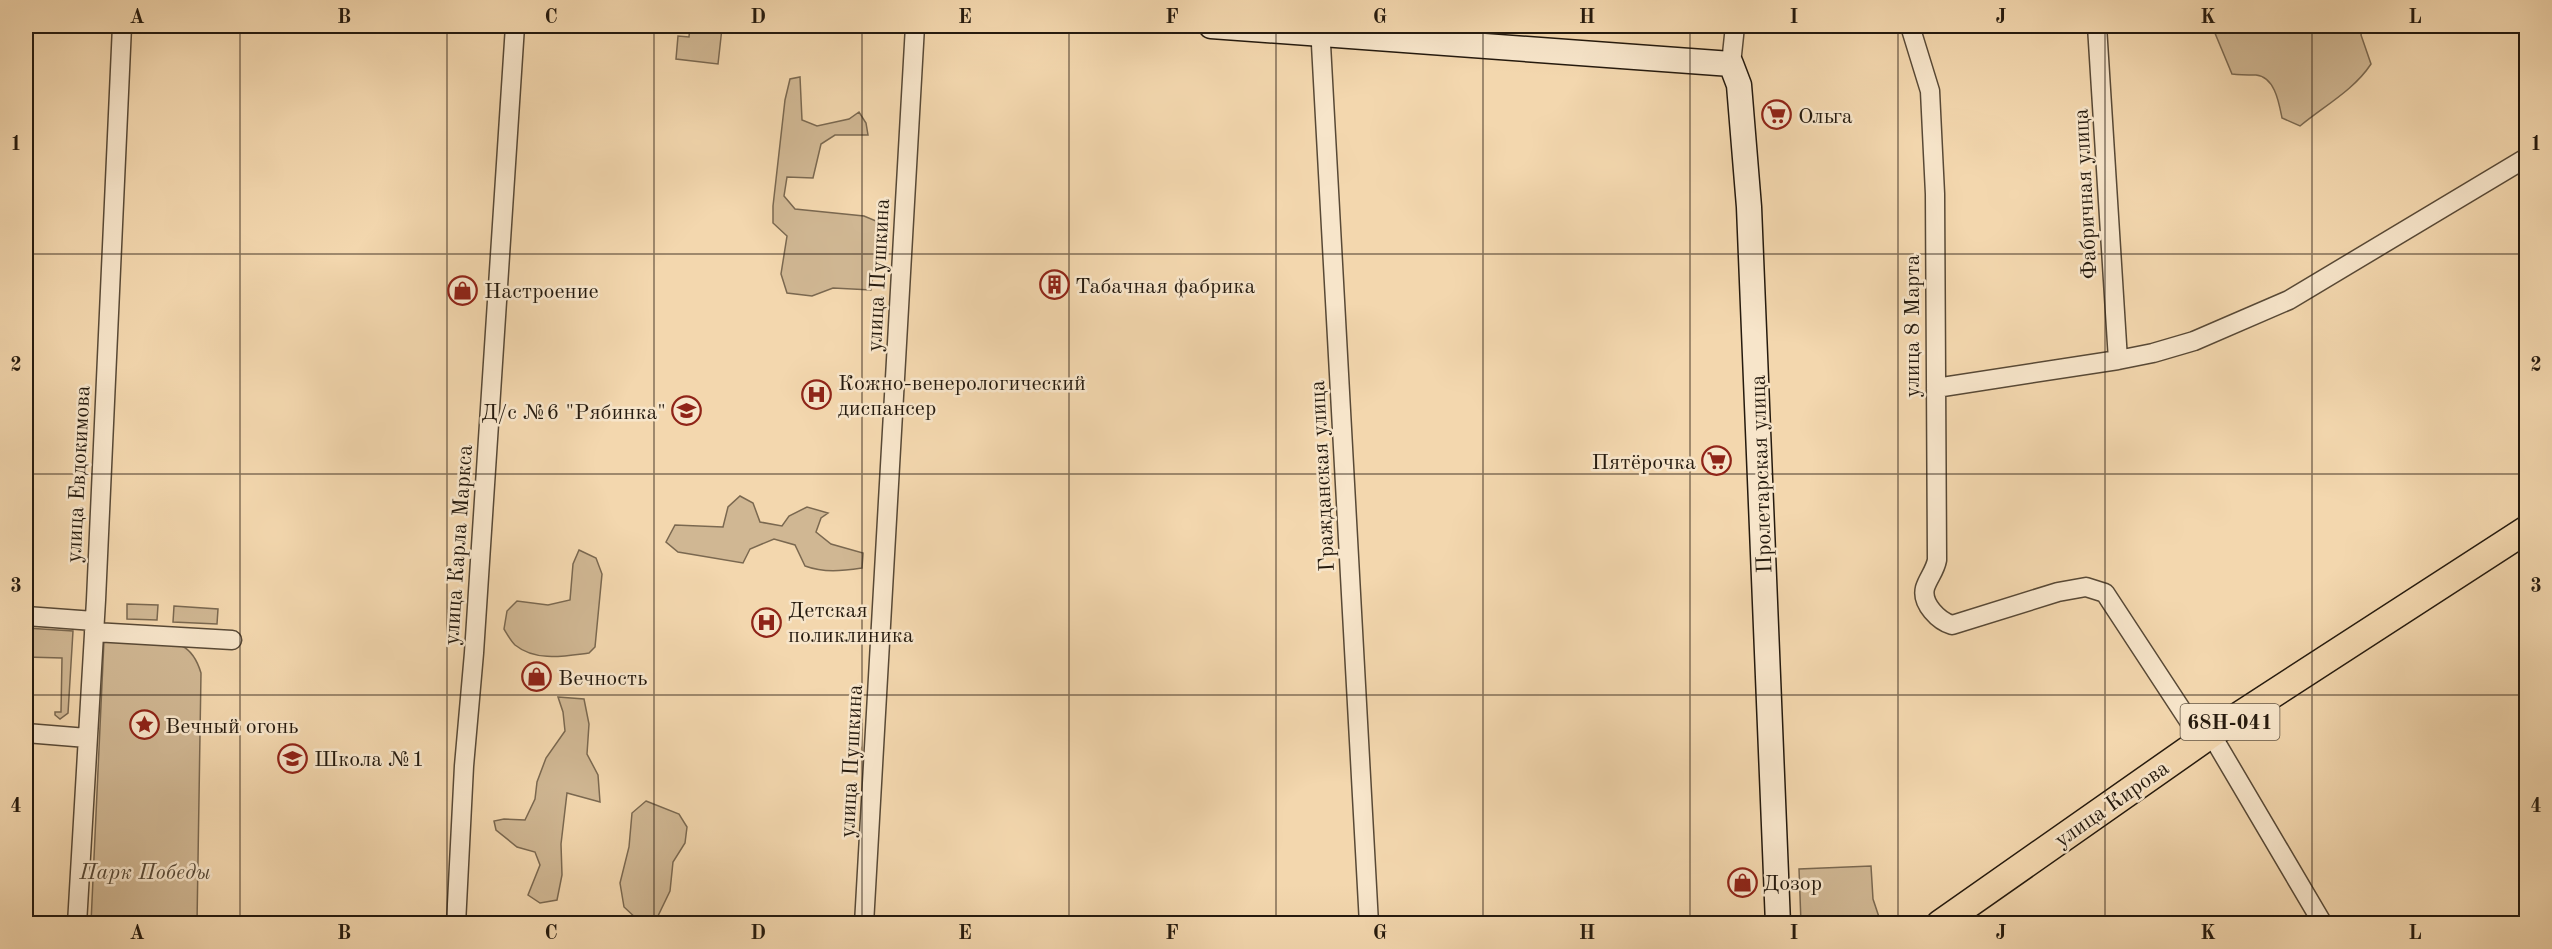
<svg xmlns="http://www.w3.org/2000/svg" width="2552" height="949" font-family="'Old Standard TT',serif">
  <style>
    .green { fill: #d0b793; stroke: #7a6850; stroke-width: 1.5 }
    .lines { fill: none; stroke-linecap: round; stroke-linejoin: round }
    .street-casing { stroke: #584936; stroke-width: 21 }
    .secondary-casing { stroke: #251a0e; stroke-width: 27 }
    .primary-casing { stroke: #251a0e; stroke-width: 30 }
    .street { stroke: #f7e5ca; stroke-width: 18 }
    .secondary { stroke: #f7e5ca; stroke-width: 24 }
    .primary { stroke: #f3d7ae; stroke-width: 27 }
    .grid { fill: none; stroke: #251a0e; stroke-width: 1.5; stroke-opacity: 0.55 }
    .labels { text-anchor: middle; stroke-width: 5; stroke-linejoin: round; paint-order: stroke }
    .shield { fill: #f7e5ca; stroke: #645746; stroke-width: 1.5 }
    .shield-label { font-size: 21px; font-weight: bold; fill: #251a0e }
    .poi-label { font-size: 22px; fill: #251a0e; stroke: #f7e5ca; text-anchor: start }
    .street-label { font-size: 22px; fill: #251a0e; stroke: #f7e5ca }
    .park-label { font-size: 22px; font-style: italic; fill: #584936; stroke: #f7e5ca }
    .neatline { fill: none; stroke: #251a0e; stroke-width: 2 }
    .grid-label { font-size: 20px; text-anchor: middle; font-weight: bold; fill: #251a0e }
  </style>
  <rect width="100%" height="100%" fill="#f3d7ae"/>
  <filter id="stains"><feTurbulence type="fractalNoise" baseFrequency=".00333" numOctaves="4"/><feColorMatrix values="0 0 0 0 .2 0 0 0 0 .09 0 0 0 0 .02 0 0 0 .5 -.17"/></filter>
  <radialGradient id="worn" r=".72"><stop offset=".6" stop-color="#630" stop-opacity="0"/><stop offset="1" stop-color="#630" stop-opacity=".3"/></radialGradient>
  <path class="green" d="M 690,26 L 722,28 L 718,64 L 676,59 L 678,36 L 689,37 Z
    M 2212,26 L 2363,26 L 2361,35 L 2371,64 C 2354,90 2324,106 2300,126 L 2282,118 C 2279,103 2275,77 2256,75 C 2248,75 2240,75 2232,74 Z
    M 800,77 L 802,120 L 817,126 L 849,119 L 859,112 L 866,123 L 868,135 L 835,135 L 821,144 L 813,178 L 787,177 L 784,196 L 795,209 L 864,216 L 876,221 L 877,244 L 871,290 L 833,288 L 812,296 L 787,293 L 781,274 L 787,236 L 773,223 L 773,206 L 785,100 L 790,79 Z
    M 740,496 L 753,503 L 760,522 L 782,526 L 789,516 L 807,507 L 828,513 L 821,518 L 816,532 L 831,544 L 863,553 L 862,568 C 842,571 824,573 805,566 L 795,545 L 774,539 L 750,549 L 743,563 L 678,552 L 666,542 L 675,525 L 723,527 L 728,507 Z
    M 579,550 L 596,558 L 602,574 L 595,647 L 589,653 C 565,656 536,662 515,645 C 511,641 507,634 504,629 L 507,611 L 517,601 L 548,605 L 570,600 L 573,564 Z
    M 127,604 L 158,605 L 157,620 L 127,619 Z
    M 174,606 L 218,609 L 217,624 L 173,622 Z
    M 26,628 L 73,631 L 68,713 L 60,719 L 55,715 L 55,712 L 61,712 L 62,658 L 26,657 Z
    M 104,640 C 121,641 169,641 182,646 C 192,651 198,663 201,673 L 197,923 L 91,923 Z
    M 558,697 L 584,699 L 589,724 L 587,754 L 598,775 L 600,802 L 567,793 L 561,844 L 562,875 L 557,900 L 540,903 L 528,895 L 540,865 L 535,852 L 517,847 L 496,830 L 494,821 L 504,819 L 525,820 L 535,799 L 537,782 L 546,758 L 565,731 L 563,712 Z
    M 646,801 L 679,814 L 687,827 L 685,843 L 673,862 L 670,891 L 656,920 L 639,921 L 624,907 L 620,883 L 629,847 L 632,813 Z
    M 1871,866 L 1873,899 L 1881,923 L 1801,923 L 1799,869 Z"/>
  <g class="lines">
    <defs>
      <path id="street" d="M 1320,26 L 1369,924
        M 1910,26 L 1930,91 L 1935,194 L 1937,560 C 1935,571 1928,578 1925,588 C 1921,604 1939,621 1952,625 L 2058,592 L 2086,587 L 2105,593 L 2202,741
        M 2097,26 L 2118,360
        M 1731,64 L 1735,26
        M 1936,388 L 2118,360 L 2153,353 L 2194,341 L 2289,300 L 2526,158
        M 26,616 L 94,621
        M 94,632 L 232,640
        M 26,733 L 87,738
        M 2211,734 L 2323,924
        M 77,924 L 96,600 L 122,26
        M 456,924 L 464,766 L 474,653 L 515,26
        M 864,924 L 915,26"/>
      <path id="secondary" d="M 1211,26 L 1731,64 L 1739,85 L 1749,207 L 1778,924"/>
      <path id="primary" d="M 1940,924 L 2211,734 L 2526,530"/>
    </defs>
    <use href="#street" class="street-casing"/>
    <use href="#secondary" class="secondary-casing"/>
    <use href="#primary" class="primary-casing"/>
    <use href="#street" class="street"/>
    <use href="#secondary" class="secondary"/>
    <use href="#primary" class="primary"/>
  </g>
  <path class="grid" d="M 240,26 L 240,924M 447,26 L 447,924M 654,26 L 654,924M 862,26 L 862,924M 1069,26 L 1069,924M 1276,26 L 1276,924M 1483,26 L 1483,924M 1690,26 L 1690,924M 1898,26 L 1898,924M 2105,26 L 2105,924M 2312,26 L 2312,924M 26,254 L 2526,254M 26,474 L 2526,474M 26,695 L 2526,695"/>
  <defs>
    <symbol id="supermarket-ring" viewBox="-11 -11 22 22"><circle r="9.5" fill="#f7e5ca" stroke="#8f2418" stroke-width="1.5"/><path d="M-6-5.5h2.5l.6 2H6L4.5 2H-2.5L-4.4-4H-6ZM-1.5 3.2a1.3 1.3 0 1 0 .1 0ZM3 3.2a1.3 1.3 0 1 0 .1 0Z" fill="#8f2418"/></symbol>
    <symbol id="building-ring" viewBox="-11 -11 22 22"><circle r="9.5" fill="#f7e5ca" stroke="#8f2418" stroke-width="1.5"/><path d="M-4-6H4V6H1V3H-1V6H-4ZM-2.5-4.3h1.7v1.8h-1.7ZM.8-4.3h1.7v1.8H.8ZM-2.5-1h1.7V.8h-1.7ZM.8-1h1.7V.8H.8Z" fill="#8f2418"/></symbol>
    <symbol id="shop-ring" viewBox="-11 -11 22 22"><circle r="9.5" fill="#f7e5ca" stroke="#8f2418" stroke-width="1.5"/><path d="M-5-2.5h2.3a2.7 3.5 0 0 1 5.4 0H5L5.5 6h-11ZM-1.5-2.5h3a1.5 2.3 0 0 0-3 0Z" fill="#8f2418"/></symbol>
    <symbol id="hospital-ring" viewBox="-11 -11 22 22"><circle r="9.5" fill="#f7e5ca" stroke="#8f2418" stroke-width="1.5"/><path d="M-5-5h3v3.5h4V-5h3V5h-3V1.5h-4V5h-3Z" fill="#8f2418"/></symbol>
    <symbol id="school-ring" viewBox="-11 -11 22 22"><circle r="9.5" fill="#f7e5ca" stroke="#8f2418" stroke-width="1.5"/><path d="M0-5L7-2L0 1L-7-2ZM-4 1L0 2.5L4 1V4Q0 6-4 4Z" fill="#8f2418"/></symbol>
    <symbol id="sight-ring" viewBox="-11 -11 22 22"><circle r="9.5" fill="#f7e5ca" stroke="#8f2418" stroke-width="1.5"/><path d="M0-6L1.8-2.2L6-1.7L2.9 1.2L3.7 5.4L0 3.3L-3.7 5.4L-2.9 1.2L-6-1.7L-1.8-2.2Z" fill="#8f2418"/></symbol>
  </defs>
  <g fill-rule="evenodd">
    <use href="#supermarket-ring" x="1760" y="98" width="33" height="33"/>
    <use href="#building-ring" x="1038" y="268" width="33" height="33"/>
    <use href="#shop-ring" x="446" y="274" width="33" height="33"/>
    <use href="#hospital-ring" x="800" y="378" width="33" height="33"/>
    <use href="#school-ring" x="670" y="394" width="33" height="33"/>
    <use href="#supermarket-ring" x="1700" y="444" width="33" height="33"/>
    <use href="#hospital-ring" x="750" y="606" width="33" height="33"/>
    <use href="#shop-ring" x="520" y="660" width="33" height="33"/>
    <use href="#sight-ring" x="128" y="708" width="33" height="33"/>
    <use href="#school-ring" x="276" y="742" width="33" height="33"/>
    <use href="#shop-ring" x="1726" y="866" width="33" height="33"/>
  </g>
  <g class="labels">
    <rect class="shield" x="2180.5" y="704" width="99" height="36" rx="4.5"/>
    <g class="shield-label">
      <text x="2230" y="729">68Н-041</text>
    </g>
    <g class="poi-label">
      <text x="1798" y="123">Ольга</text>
      <text x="1075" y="293">Табачная фабрика</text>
      <text x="484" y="298">Настроение</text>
      <text x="838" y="390">Кожно-венерологический<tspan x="838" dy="25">диспансер</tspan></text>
      <text x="666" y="419" text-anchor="end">Д/с №6 "Рябинка"</text>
      <text x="1696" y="469" text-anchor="end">Пятёрочка</text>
      <text x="788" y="617">Детская<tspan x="788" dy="25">поликлиника</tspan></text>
      <text x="558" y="685">Вечность</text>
      <text x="165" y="733">Вечный огонь</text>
      <text x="314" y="766">Школа №1</text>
      <text x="1763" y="890">Дозор</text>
    </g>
    <g class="street-label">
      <text transform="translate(2084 194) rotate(-93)" y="8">Фабричная улица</text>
      <text transform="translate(877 275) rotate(-87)" y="8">улица Пушкина</text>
      <text transform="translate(1911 326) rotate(-90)" y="8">улица 8 Марта</text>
      <text transform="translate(77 474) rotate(-87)" y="8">улица Евдокимова</text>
      <text transform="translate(1760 474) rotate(-92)" y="8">Пролетарская улица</text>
      <text transform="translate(1321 476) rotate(-93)" y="8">Гражданская улица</text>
      <text transform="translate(457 545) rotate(-86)" y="8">улица Карла Маркса</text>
      <text transform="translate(850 761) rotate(-87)" y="8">улица Пушкина</text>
      <text transform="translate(2111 803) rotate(-35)" y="8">улица Кирова</text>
    </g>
    <g class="park-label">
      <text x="145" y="879">Парк Победы</text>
    </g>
  </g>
  <rect width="2552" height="949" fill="none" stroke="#f3d7ae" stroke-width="66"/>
  <rect x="33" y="33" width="2486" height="883" class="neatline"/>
  <g class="grid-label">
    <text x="137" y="23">A</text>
    <text x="344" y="23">B</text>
    <text x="551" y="23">C</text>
    <text x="758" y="23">D</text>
    <text x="965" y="23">E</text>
    <text x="1172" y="23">F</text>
    <text x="1380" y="23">G</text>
    <text x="1587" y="23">H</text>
    <text x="1794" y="23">I</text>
    <text x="2001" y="23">J</text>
    <text x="2208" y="23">K</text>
    <text x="2415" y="23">L</text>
    <text x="16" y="150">1</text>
    <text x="2536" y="150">1</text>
    <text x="16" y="371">2</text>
    <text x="2536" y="371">2</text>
    <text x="16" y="592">3</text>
    <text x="2536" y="592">3</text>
    <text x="16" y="812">4</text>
    <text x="2536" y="812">4</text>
    <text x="137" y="939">A</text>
    <text x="344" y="939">B</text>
    <text x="551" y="939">C</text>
    <text x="758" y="939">D</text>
    <text x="965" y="939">E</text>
    <text x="1172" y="939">F</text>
    <text x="1380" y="939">G</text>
    <text x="1587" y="939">H</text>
    <text x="1794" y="939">I</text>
    <text x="2001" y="939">J</text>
    <text x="2208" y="939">K</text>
    <text x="2415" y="939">L</text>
  </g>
  <rect width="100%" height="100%" filter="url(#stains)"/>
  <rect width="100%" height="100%" fill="url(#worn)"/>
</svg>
